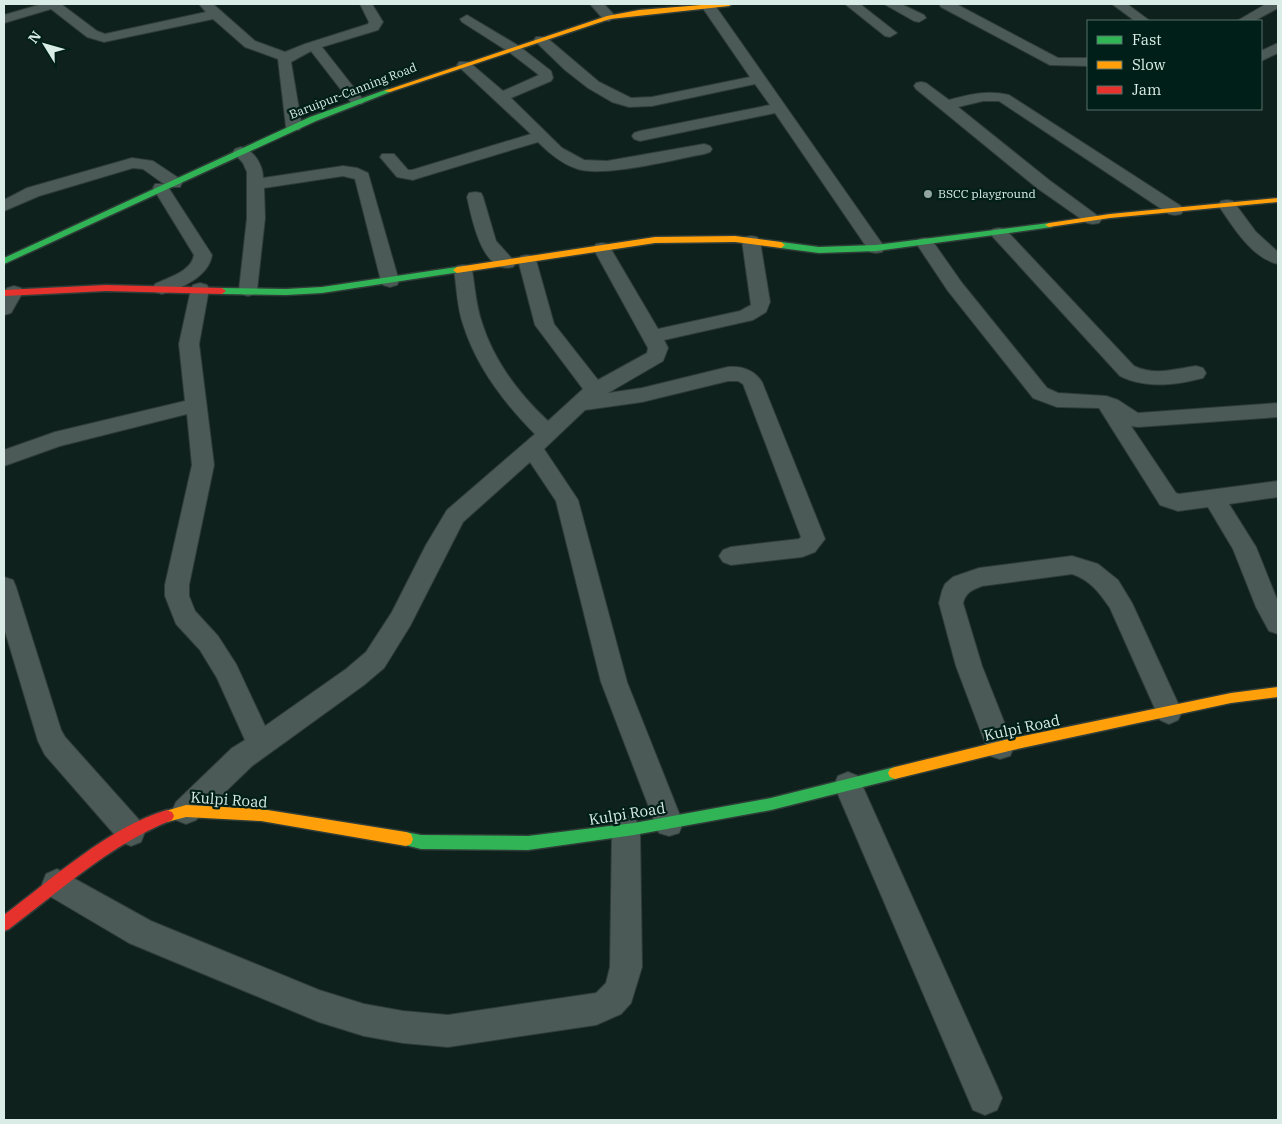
<svg xmlns="http://www.w3.org/2000/svg" width="1282" height="1124" font-family="'IBM Plex Serif',serif">
  <style>
    .lines { fill: none; stroke-linecap: round; stroke-linejoin: round }
    .street-casing { stroke: #2f3c38; stroke-width: 2 }
    .fast-casing { stroke: #2f3c38; stroke-width: 3 }
    .slow-casing { stroke: #2f3c38; stroke-width: 3 }
    .jam-casing { stroke: #2f3c38; stroke-width: 3 }
    .street { fill: #4b5a56; fill-rule: evenodd }
    .fast { fill: #30b455; fill-rule: evenodd }
    .slow { fill: #ff9f0a; fill-rule: evenodd }
    .jam { fill: #e5322d; fill-rule: evenodd }
    .poi-dot { fill: #92a59f; stroke: #001f18; stroke-width: 2 }
    .labels { text-anchor: middle; stroke-width: 4.5; stroke-linejoin: round; paint-order: stroke }
    .far-street-label { font-size: 12px; fill: #d9ece5; stroke: #001f18 }
    .far-poi-label { font-size: 12px; fill: #d9ece5; stroke: #001f18; text-anchor: start }
    .street-label { font-size: 15px; fill: #d9ece5; stroke: #001f18 }
  </style>
  <rect width="100%" height="100%" fill="#0f211d"/>
  <g class="lines">
    <defs>
      <path id="street" d="M 42,4 L 61,4 L 97,31 L 105,34 L 206,12 L 199,4 L 213,4 L 255,41 L 285,52 L 305,44 L 368,24 L 369,22 L 360,4 L 372,4 L 383,22 L 378,30 L 322,47 L 362,98 L 365,101 L 362,104 L 352,104 L 311,51 L 291,62 L 302,127 L 299,130 L 289,130 L 286,127 L 278,59 L 245,47 L 213,19 L 104,42 L 87,37 L 51,9 L 4,23 L 4,15 Z
        M 590,4 L 604,4 L 616,17 L 609,21 L 604,20 Z
        M 704,4 L 714,4 L 885,248 L 882,252 L 876,253 L 870,252 L 775,113 L 640,141 L 634,139 L 632,136 L 634,133 L 640,131 L 770,105 L 755,84 L 652,106 L 629,107 L 612,102 L 588,88 L 565,70 L 534,40 L 536,37 L 546,37 L 599,82 L 631,98 L 652,97 L 750,77 L 702,7 Z
        M 845,4 L 860,4 L 897,33 L 890,37 L 885,36 Z
        M 884,4 L 901,4 L 924,15 L 926,18 L 919,22 L 914,21 Z
        M 939,4 L 956,4 L 1058,58 L 1088,58 L 1088,66 L 1050,65 L 941,7 Z
        M 1112,4 L 1127,4 L 1150,21 L 1135,21 Z
        M 1266,4 L 1278,4 L 1278,8 L 1254,21 L 1237,21 Z
        M 467,15 L 519,46 L 551,71 L 553,78 L 551,81 L 511,98 L 562,148 L 584,160 L 607,161 L 704,144 L 710,146 L 712,149 L 710,152 L 704,154 C 675,159 601,179 575,168 C 561,163 549,153 538,142 L 419,178 L 413,180 L 397,177 L 380,157 L 382,154 L 394,154 L 408,170 L 412,170 L 531,134 L 457,65 L 459,62 L 469,62 L 503,91 L 539,75 L 509,52 L 462,22 L 460,19 Z
        M 1278,43 L 1278,53 L 1261,61 L 1261,51 Z
        M 921,82 L 926,83 L 949,100 C 970,94 988,90 1009,95 L 1181,206 L 1184,210 L 1181,214 L 1175,215 L 1169,214 L 999,101 L 983,101 L 958,107 L 1049,180 L 1102,219 L 1099,223 L 1093,224 L 1087,223 L 1037,188 L 916,89 L 914,86 L 916,83 Z
        M 241,147 C 254,150 263,165 263,178 L 343,166 L 357,168 L 368,173 L 399,281 L 397,285 L 390,287 L 383,285 L 381,281 L 355,179 L 343,176 L 264,188 L 265,218 L 257,290 L 255,294 L 248,296 L 241,294 L 239,290 L 247,218 L 247,172 L 243,163 L 233,152 L 235,149 Z
        M 132,158 L 153,161 L 180,179 L 182,183 L 180,187 L 168,187 L 212,255 C 209,276 181,289 162,294 L 155,292 L 153,288 L 155,284 C 169,277 191,272 194,255 L 153,188 L 155,184 L 164,184 L 143,169 L 133,168 L 39,196 L 4,211 L 4,200 L 27,188 Z
        M 475,192 L 481,193 L 483,197 L 496,241 L 516,263 L 513,267 C 482,275 472,218 467,197 L 469,193 Z
        M 1227,200 L 1233,201 L 1256,232 L 1278,252 L 1278,264 C 1251,258 1233,226 1218,205 L 1221,201 Z
        M 999,228 L 1005,229 L 1134,366 C 1154,376 1175,369 1196,366 L 1203,368 L 1206,373 L 1203,378 C 1176,385 1146,389 1120,376 L 993,237 L 990,233 L 993,229 Z
        M 751,236 L 757,237 L 760,241 L 770,302 L 766,312 L 753,320 L 664,340 L 668,348 L 663,361 L 608,393 L 642,388 L 728,367 C 742,366 754,370 762,382 L 825,539 L 815,552 L 802,557 L 731,565 L 723,562 L 719,556 L 723,550 L 731,547 L 799,539 L 801,537 L 743,384 L 738,381 L 728,381 L 642,402 L 585,410 L 544,449 L 578,500 L 627,682 L 683,823 L 679,833 L 669,836 L 659,833 L 655,823 L 601,682 L 556,501 L 530,462 L 463,522 L 410,626 L 384,668 L 364,685 L 252,766 L 196,820 L 186,824 L 176,820 L 172,811 L 176,802 L 232,748 L 245,740 L 217,678 L 200,650 L 176,624 L 165,596 L 165,585 L 192,465 L 187,414 L 60,446 L 4,466 L 4,450 L 55,432 L 185,401 L 179,344 L 191,289 L 193,285 L 200,283 L 207,285 L 209,289 L 199,344 L 214,465 L 189,585 L 189,596 L 195,611 L 218,636 L 236,664 L 265,726 L 346,669 L 366,652 L 392,612 L 426,545 L 447,510 L 535,434 C 504,403 476,366 463,324 C 457,307 457,288 454,270 L 457,266 L 463,265 L 469,266 L 472,270 C 475,288 476,306 482,323 C 494,361 519,394 548,421 L 583,389 L 535,325 L 518,260 L 521,256 L 527,255 L 533,256 L 536,260 L 554,324 L 598,380 L 647,353 L 648,348 L 593,248 L 596,244 L 602,243 L 608,244 L 658,329 L 740,311 L 751,305 L 742,241 L 745,237 Z
        M 925,238 L 931,239 L 962,283 L 1047,388 L 1058,393 L 1106,396 L 1118,400 L 1138,413 L 1278,403 L 1278,417 L 1138,427 L 1131,426 L 1176,493 L 1179,494 L 1278,481 L 1278,497 L 1229,504 L 1256,547 L 1278,602 L 1278,634 L 1269,631 L 1256,607 L 1233,549 L 1208,507 L 1178,511 L 1160,505 L 1099,408 L 1057,407 L 1033,398 L 948,291 L 916,243 L 919,239 Z
        M 14,286 L 21,288 L 23,292 L 11,313 L 4,315 L 4,294 L 7,288 Z
        M 1072,556 L 1098,564 L 1118,580 L 1132,603 L 1182,712 L 1178,720 L 1169,724 L 1160,720 L 1110,608 C 1099,592 1090,580 1072,574 L 982,586 C 972,590 966,592 963,603 L 982,666 L 1014,747 L 1010,756 L 1000,759 L 990,756 L 956,666 L 939,603 L 942,591 L 945,584 L 953,577 L 979,568 Z
        M 4,577 L 13,580 L 16,587 L 61,730 L 65,737 L 141,822 L 145,832 L 141,842 L 131,846 L 121,842 L 45,755 L 38,741 L 4,628 Z
        M 848,772 L 858,776 L 997,1086 L 1002,1098 L 997,1110 L 985,1115 L 973,1110 L 834,785 L 838,776 Z
        M 626,816 L 636,820 L 640,830 L 642,967 L 631,1003 L 621,1014 L 596,1025 L 448,1047 L 403,1043 L 364,1036 L 319,1022 L 129,943 L 46,894 L 42,884 L 46,874 L 57,869 L 151,921 L 319,990 L 364,1004 L 403,1011 L 448,1015 L 596,993 L 606,983 L 610,967 L 612,830 L 616,820 Z"/>
      <path id="fast" d="M 388,89 L 392,91 L 390,92 L 316,121 L 4,264 L 4,258 L 310,117 Z
        M 1049,223 L 1052,223 L 1052,227 L 876,251 L 819,253 L 781,248 L 777,245 L 781,242 L 819,247 L 876,245 Z
        M 457,267 L 460,268 L 460,272 L 322,293 L 286,295 L 222,294 L 218,291 L 222,288 L 286,289 L 322,287 Z
        M 895,767 L 900,769 L 902,773 L 900,777 L 895,779 L 771,810 L 634,835 L 528,850 L 421,849 L 401,844 L 399,839 L 401,834 L 406,832 L 421,835 L 528,836 L 634,823 L 771,798 Z"/>
      <path id="slow" d="M 714,4 L 732,4 L 729,6 L 610,19 L 390,92 L 384,91 L 607,16 L 639,10 Z
        M 1278,198 L 1278,202 L 1110,218 L 1049,227 L 1045,225 L 1049,223 L 1110,214 Z
        M 735,236 L 781,242 L 785,245 L 781,248 L 735,242 L 655,243 L 457,273 L 453,270 L 457,267 L 655,237 Z
        M 1278,687 L 1278,697 L 1231,703 L 1013,750 L 895,779 L 890,777 L 888,773 L 890,769 L 895,767 L 1013,738 L 1231,693 Z
        M 186,805 L 261,809 L 406,832 L 411,834 L 413,839 L 411,844 L 406,846 L 261,821 L 186,817 L 167,822 L 162,820 L 160,816 L 162,812 Z"/>
      <path id="jam" d="M 106,285 L 222,288 L 226,291 L 222,294 L 106,291 L 4,296 L 4,290 Z
        M 167,810 L 172,812 L 174,816 L 172,820 C 111,844 61,890 9,929 L 4,931 L 4,915 C 51,880 110,826 167,810 Z"/>
    </defs>
    <use href="#street" class="street-casing"/>
    <use href="#fast" class="fast-casing"/>
    <use href="#slow" class="slow-casing"/>
    <use href="#jam" class="jam-casing"/>
    <use href="#street" class="street"/>
    <use href="#fast" class="fast"/>
    <use href="#slow" class="slow"/>
    <use href="#jam" class="jam"/>
  </g>
  <circle class="poi-dot" cx="928" cy="194" r="5"/>
  <g class="labels">
    <g class="far-street-label">
      <text transform="translate(353 91) rotate(-21)" y="4">Baruipur-Canning Road</text>
    </g>
    <g class="far-poi-label">
      <text x="938" y="198">BSCC playground</text>
    </g>
    <g class="street-label">
      <text transform="translate(1022 728) rotate(-12)" y="5">Kulpi Road</text>
      <text transform="translate(229 800) rotate(4)" y="5">Kulpi Road</text>
      <text transform="translate(627 814) rotate(-9)" y="5">Kulpi Road</text>
    </g>
  </g>
  <rect width="1282" height="1124" fill="none" stroke="#d9ece5" stroke-width="10"/>
  <rect x="1087" y="20" width="175" height="90" fill="#001f18" stroke="#57716a"/>
  <rect x="1097" y="36" width="25" height="8" fill="#30b455" stroke="#57716a"/>
  <text x="1132" y="45" font-size="15" fill="#d9ece5">Fast</text>
  <rect x="1097" y="61" width="25" height="8" fill="#ff9f0a" stroke="#57716a"/>
  <text x="1132" y="70" font-size="15" fill="#d9ece5">Slow</text>
  <rect x="1097" y="86" width="25" height="8" fill="#e5322d" stroke="#57716a"/>
  <text x="1132" y="95" font-size="15" fill="#d9ece5">Jam</text>
  <g transform="translate(45 45) rotate(307)" stroke="#001f18" stroke-width="4" paint-order="stroke">
  <path d="M0-4L9 19L0 12L-9 19Z" fill="#d9ece5"/>
  <text y="-8" font-size="14" font-weight="bold" text-anchor="middle" fill="#d9ece5">N</text>
  </g>
</svg>
